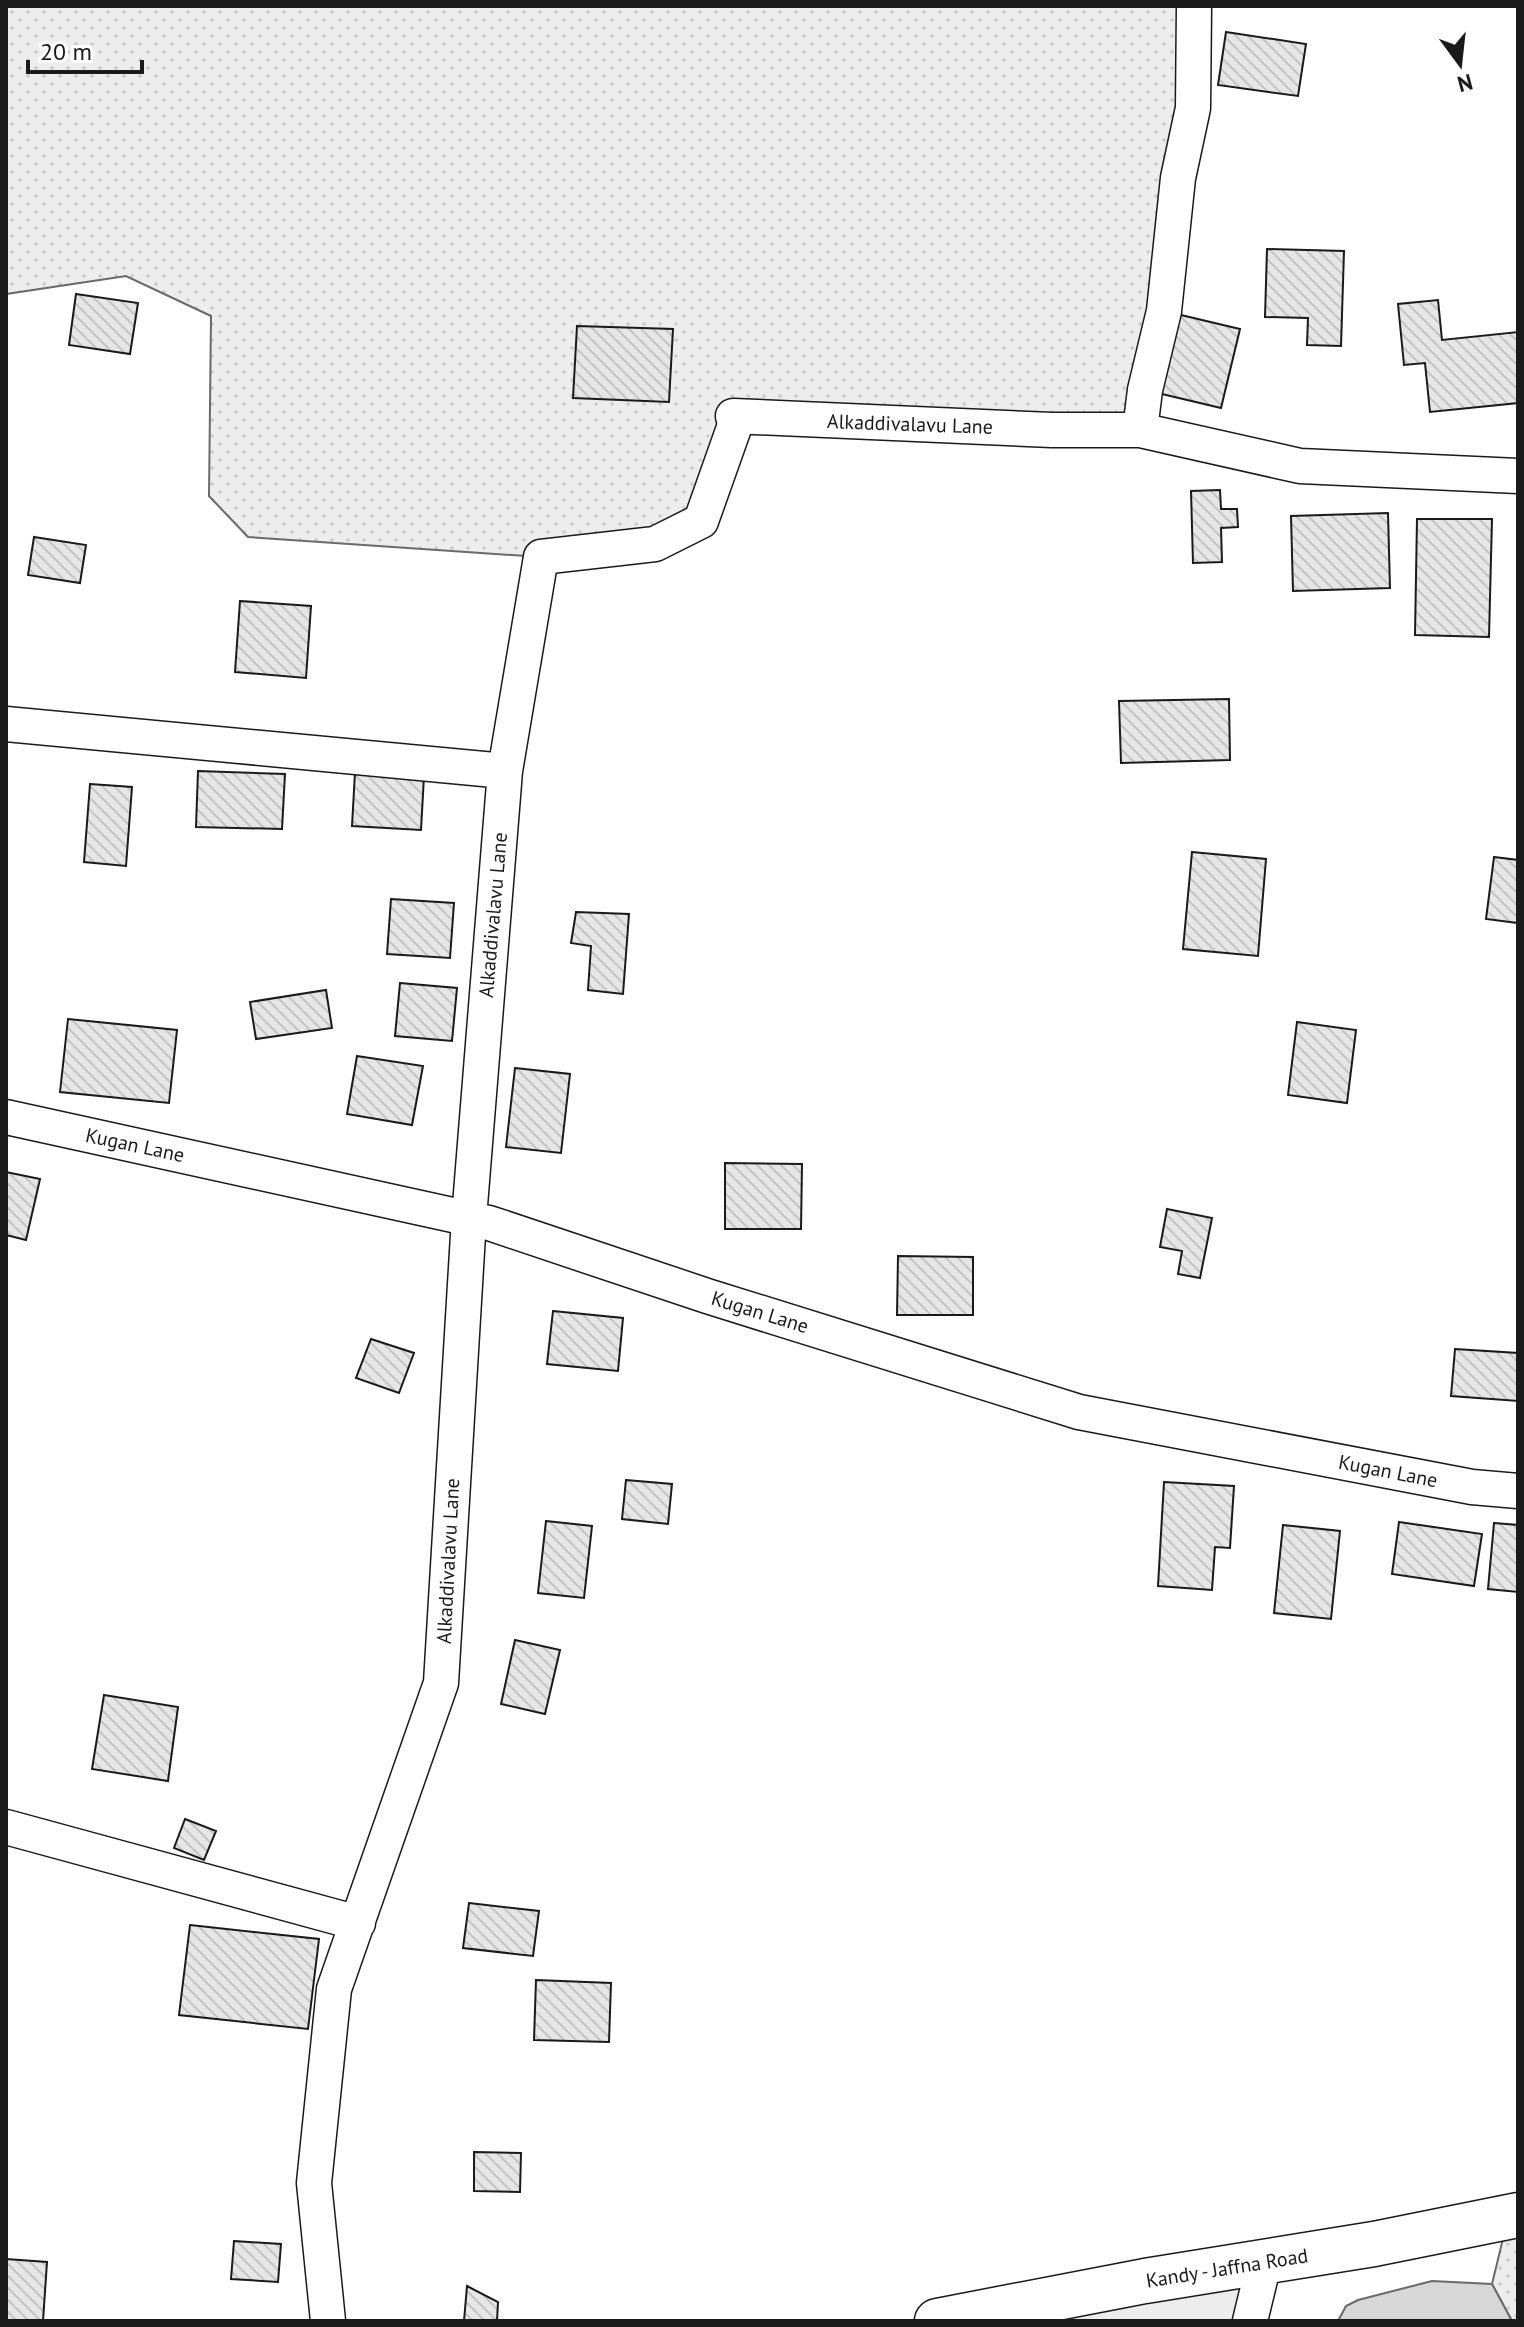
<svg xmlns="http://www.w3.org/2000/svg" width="1524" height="2327" font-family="'PT Sans',sans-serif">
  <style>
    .grass { fill: url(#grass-dots); stroke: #6a6a6a; stroke-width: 2 }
    .pitch { fill: #ededed; stroke: #6a6a6a; stroke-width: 2 }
    .water { fill: #d7d7d7; stroke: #6a6a6a; stroke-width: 2 }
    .building { fill: url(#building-back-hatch); stroke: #1a1a1a; stroke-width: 2 }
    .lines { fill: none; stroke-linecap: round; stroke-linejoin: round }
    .street-casing { stroke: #1a1a1a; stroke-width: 37 }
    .highway-casing { stroke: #1a1a1a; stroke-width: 47 }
    .street { stroke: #fff; stroke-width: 34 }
    .highway { stroke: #fff; stroke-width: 44 }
    .labels { text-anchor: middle; stroke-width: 6; stroke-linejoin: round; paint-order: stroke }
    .street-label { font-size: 20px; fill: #1a1a1a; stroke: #fff }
  </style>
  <defs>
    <pattern id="grass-dots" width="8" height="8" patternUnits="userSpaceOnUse" patternTransform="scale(2)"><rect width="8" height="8" fill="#ededed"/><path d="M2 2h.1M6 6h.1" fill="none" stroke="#cbcbcb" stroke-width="1.8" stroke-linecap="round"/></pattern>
    <pattern id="building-back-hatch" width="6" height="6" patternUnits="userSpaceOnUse" patternTransform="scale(2)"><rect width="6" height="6" fill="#e6e6e6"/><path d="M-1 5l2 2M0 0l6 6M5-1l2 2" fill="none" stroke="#c5c5c5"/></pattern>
  </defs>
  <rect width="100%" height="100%" fill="#fff"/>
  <path class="grass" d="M 6,6 L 1194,6 L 1140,430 L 733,416 L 701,521 L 541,557 L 248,537 L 209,496 L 211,316 L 126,276 L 6,294 Z
    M 1518,2215 L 1518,2321 L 1512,2321 L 1492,2284 L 1508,2218 Z"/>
  <path class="pitch" d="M 1264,2263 L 1250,2321 L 937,2321 Z"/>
  <path class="water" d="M 1432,2281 L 1492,2284 L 1512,2321 L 1338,2321 L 1346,2306 L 1358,2300 Z"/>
  <path class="building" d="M 1226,32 L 1306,44 L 1298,96 L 1218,85 Z
    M 1267,249 L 1344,251 L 1341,346 L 1307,345 L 1308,318 L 1265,317 Z
    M 76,294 L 138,303 L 130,354 L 69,345 Z
    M 1438,300 L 1442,340 L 1518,332 L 1518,403 L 1430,412 L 1425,363 L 1404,365 L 1398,304 Z
    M 1164,311 L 1240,329 L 1221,408 L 1145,390 Z
    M 577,326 L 673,329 L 669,402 L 573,398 Z
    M 1220,490 L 1221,509 L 1237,509 L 1238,527 L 1221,528 L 1222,562 L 1193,563 L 1191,491 Z
    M 1388,513 L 1390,588 L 1293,591 L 1291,516 Z
    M 1417,519 L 1492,519 L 1489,637 L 1415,635 Z
    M 34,537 L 86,545 L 80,583 L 28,575 Z
    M 240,601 L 311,606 L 306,678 L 235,672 Z
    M 1229,699 L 1230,760 L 1121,763 L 1119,701 Z
    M 198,771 L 285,774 L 282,829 L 196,827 Z
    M 355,772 L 424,776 L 421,830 L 352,826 Z
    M 90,784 L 132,787 L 126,866 L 84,862 Z
    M 1192,852 L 1266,859 L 1258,956 L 1183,949 Z
    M 1494,857 L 1518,860 L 1518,923 L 1486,919 Z
    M 391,899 L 454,903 L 450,958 L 387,954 Z
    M 576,912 L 629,914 L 623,994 L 588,990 L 591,946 L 571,943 Z
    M 400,983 L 457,988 L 452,1041 L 395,1036 Z
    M 326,990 L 332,1028 L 256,1039 L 250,1002 Z
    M 68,1019 L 177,1030 L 169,1103 L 60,1092 Z
    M 1297,1022 L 1356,1030 L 1347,1103 L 1288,1095 Z
    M 357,1056 L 423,1066 L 412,1125 L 347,1114 Z
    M 515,1068 L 570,1074 L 561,1153 L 506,1147 Z
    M 725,1163 L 802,1164 L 801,1229 L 725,1229 Z
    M 6,1172 L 40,1179 L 26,1240 L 6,1235 Z
    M 1167,1209 L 1212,1218 L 1200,1278 L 1178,1274 L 1182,1251 L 1160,1247 Z
    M 898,1256 L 973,1257 L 973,1315 L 897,1315 Z
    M 553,1311 L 623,1318 L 618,1371 L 547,1364 Z
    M 371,1339 L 414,1353 L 399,1393 L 356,1378 Z
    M 1455,1349 L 1518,1353 L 1518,1401 L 1451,1396 Z
    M 626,1480 L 672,1484 L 668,1524 L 622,1519 Z
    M 1164,1482 L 1234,1486 L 1230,1548 L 1215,1547 L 1212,1590 L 1158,1586 Z
    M 546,1521 L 592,1526 L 584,1598 L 538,1593 Z
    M 1399,1522 L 1482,1534 L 1474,1586 L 1392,1574 Z
    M 1494,1523 L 1518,1525 L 1518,1592 L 1488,1589 Z
    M 1283,1525 L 1340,1531 L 1331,1619 L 1274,1613 Z
    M 515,1640 L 560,1650 L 545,1714 L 501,1704 Z
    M 104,1695 L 178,1707 L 168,1781 L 92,1769 Z
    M 185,1819 L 216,1831 L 204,1860 L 174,1848 Z
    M 469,1903 L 539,1911 L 533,1956 L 463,1948 Z
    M 190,1925 L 319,1939 L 308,2029 L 179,2015 Z
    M 536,1980 L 611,1983 L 609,2042 L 534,2040 Z
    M 474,2152 L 521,2153 L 520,2192 L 474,2191 Z
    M 234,2241 L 281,2244 L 278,2282 L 231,2279 Z
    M 6,2259 L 47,2262 L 43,2321 L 6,2321 Z
    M 467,2286 L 498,2302 L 497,2321 L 464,2321 Z"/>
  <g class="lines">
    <defs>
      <path id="street" d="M 1140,430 L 1145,390 L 1164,311 L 1178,178 L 1193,108 L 1194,6
        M 6,724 L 505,771
        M 6,1117 L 489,1223 L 707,1296 L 1079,1412 L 1472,1487 L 1518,1491
        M 6,1827 L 358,1923
        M 328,2321 L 314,2183 L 334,1989 L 441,1683 L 469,1218 L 505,771 L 541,557 L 655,544 L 701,521 L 735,425 L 733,416 L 1052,430 L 1140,430 L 1300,466 L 1518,476
        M 1250,2321 L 1264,2263"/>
      <path id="highway" d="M 937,2321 L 1145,2281 L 1374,2244 L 1518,2215"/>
    </defs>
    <use href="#street" class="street-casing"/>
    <use href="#highway" class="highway-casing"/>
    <use href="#street" class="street"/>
    <use href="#highway" class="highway"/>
  </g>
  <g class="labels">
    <g class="street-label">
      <text transform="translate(910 424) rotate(2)" y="7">Alkaddivalavu Lane</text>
      <text transform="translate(493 915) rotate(-85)" y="7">Alkaddivalavu Lane</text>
      <text transform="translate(135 1145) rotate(12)" y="7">Kugan Lane</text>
      <text transform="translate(760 1312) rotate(17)" y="7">Kugan Lane</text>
      <text transform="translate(1388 1471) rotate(11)" y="7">Kugan Lane</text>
      <text transform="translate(448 1561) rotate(-87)" y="7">Alkaddivalavu Lane</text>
      <text transform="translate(1227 2268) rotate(-9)" y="7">Kandy - Jaffna Road</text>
    </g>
  </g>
  <rect width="1524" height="2327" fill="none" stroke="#1a1a1a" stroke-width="16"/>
  <g transform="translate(1460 64) rotate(165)" stroke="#ffffff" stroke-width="6" paint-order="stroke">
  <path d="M0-6L14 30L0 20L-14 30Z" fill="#1a1a1a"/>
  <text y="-12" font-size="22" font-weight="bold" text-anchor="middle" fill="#1a1a1a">N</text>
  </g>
  <path d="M28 60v12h114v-12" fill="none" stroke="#1a1a1a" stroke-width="4"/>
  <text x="40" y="60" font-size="24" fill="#1a1a1a" stroke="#ffffff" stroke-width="6" paint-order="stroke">20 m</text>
</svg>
